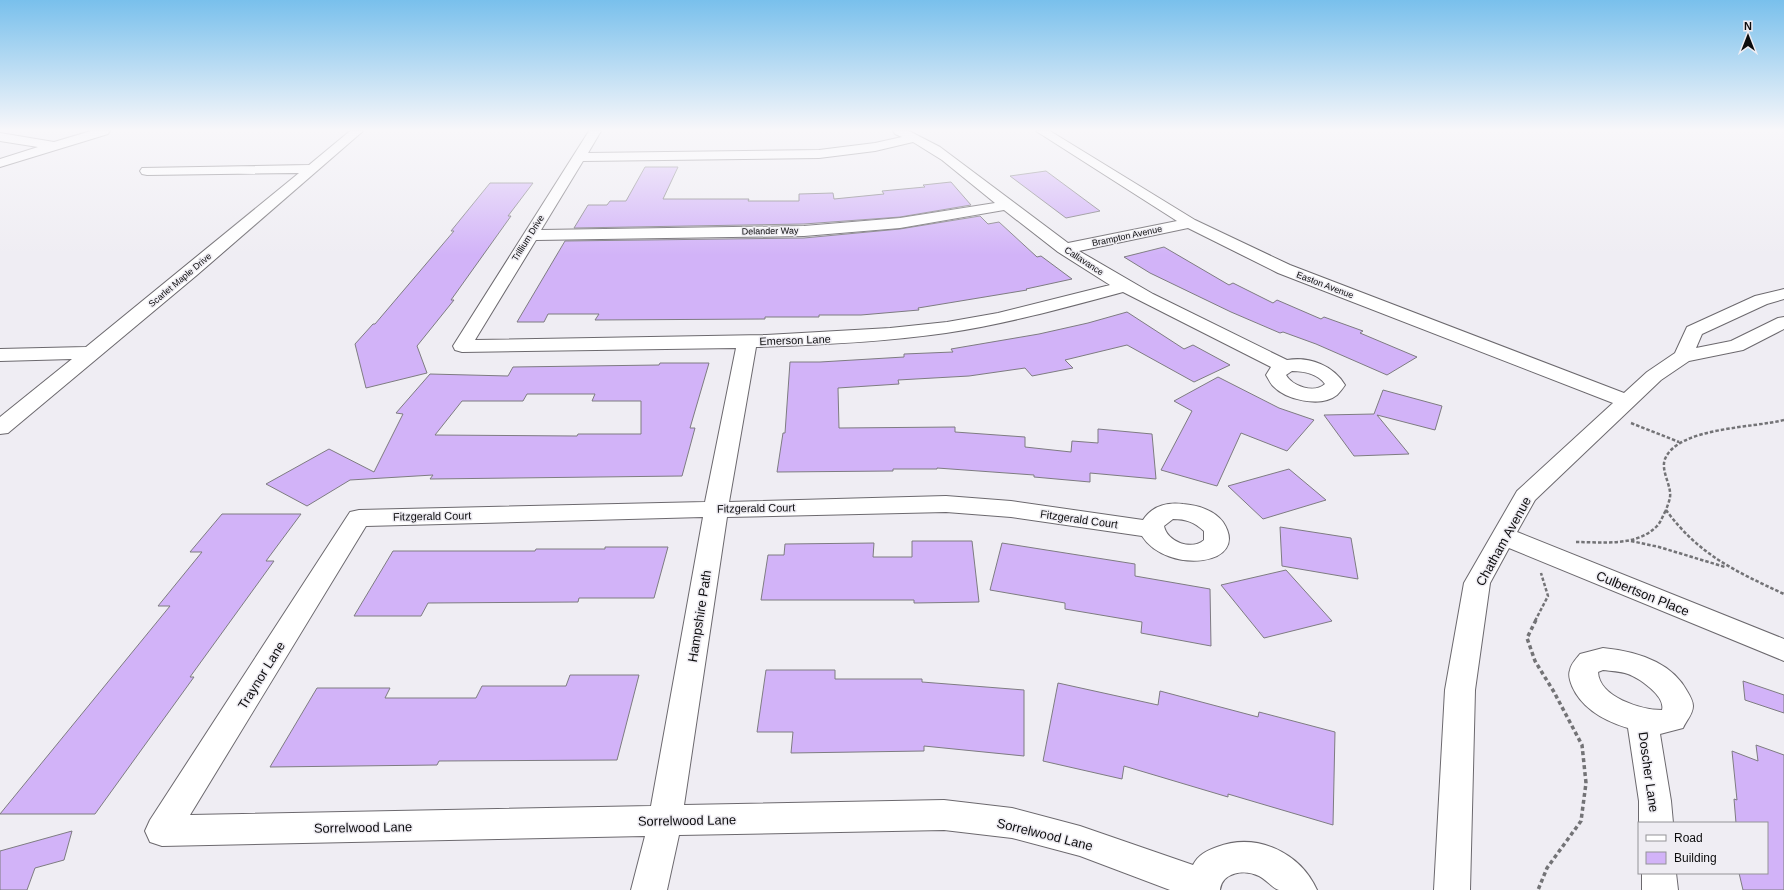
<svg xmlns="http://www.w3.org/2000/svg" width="1784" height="890" font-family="Arial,sans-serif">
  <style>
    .building { fill: #d2b3f8; stroke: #7e7c81; fill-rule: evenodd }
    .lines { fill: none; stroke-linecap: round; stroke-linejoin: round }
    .minor-casing { stroke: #6c696e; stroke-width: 2 }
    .path-far1 { stroke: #737376; stroke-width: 2.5; stroke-dasharray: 3.5 2; stroke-linecap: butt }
    .path { stroke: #737376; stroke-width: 3.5; stroke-dasharray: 4 3; stroke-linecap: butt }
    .minor { fill: #fff; fill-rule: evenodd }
    .labels { text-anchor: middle; stroke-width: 3; stroke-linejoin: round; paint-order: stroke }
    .far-street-label { font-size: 9px; fill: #0c0c0d; stroke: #efedf3 }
    .street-label { font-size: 11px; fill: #0c0c0d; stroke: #efedf3 }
    .near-street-label { font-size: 13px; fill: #0c0c0d; stroke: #efedf3 }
  </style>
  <rect width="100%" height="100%" fill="#efedf3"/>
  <path class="building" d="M 645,167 L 678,167 L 663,199 L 749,199 L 748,201 L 799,201 L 799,194 L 833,193 L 834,199 L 884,194 L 882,191 L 925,187 L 923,185 L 951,182 L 971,205 L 900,217 L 804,224 L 574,228 L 588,205 L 607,205 L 610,201 L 626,201 Z
    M 1046,171 L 1100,211 L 1066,218 L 1010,176 Z
    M 490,183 L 533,183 L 508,216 L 511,216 L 451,300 L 454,300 L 417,346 L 427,373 L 366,388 L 355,344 L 373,324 L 375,324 L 454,231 L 451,231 Z
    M 980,216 L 988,224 L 999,222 L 1037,257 L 1041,256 L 1072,279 L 1026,289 L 1027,290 L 918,308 L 919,310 L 861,315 L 819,315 L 819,317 L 765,317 L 765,319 L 595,320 L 599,314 L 548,314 L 544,322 L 517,322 L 565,241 L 804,238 L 900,229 Z
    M 1164,247 L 1229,285 L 1233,283 L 1273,303 L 1277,300 L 1321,319 L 1324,317 L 1363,331 L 1360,333 L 1417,357 L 1387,375 L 1316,344 L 1283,332 L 1280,333 L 1231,312 L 1150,273 L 1124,257 Z
    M 1127,312 L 1184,349 L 1193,345 L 1230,365 L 1194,382 L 1127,345 L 1065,360 L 1073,368 L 1032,376 L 1025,368 L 969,376 L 898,380 L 899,384 L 838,388 L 839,428 L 955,427 L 955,432 L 1025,437 L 1025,447 L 1071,452 L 1072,441 L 1098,443 L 1098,429 L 1152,434 L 1156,479 L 1090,473 L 1090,482 L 1034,477 L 1034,475 L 937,468 L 937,469 L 893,469 L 893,471 L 777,472 L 783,433 L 785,433 L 790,362 L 820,362 L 904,357 L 904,354 L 953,352 L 951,349 L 1039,334 L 1088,323 Z
    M 660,363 L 709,363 L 690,428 L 695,428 L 682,476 L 430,479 L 433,475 L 350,480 L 307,506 L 266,484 L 329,449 L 374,472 L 403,414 L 396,413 L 430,374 L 508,376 L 513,367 L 659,365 ZM 527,394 L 595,394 L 592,401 L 641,401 L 641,434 L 578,434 L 577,436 L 435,435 L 462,401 L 523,401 Z
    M 1218,377 L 1279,408 L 1314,420 L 1287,451 L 1241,433 L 1217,486 L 1161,470 L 1192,411 L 1174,401 Z
    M 1383,390 L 1442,406 L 1435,430 L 1377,415 L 1409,454 L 1354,456 L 1324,415 L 1374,414 Z
    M 1289,469 L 1326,500 L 1263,519 L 1228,486 Z
    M 222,514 L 301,514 L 266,561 L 274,561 L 190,677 L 194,677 L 95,814 L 0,814 L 170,606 L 158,606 L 202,552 L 190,552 Z
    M 1280,527 L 1351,538 L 1358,579 L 1282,566 Z
    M 912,541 L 972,541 L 979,602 L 914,603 L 914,600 L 761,600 L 768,555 L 784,555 L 785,544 L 874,543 L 873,557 L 912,557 Z
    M 1002,543 L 1135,564 L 1135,576 L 1210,589 L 1211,646 L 1141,633 L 1142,622 L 1065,609 L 1065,603 L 990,590 Z
    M 605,547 L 668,547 L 654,598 L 579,598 L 578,602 L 428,603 L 421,616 L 354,616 L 393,551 L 535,551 L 536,549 L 605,549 Z
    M 1286,570 L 1332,621 L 1264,638 L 1221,585 Z
    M 766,670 L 835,670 L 835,679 L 922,679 L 922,682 L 1024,690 L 1024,756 L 924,746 L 924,751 L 791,753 L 793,732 L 757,732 Z
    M 570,675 L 639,675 L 617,760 L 439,761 L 437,765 L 270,767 L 317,688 L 390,688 L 385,698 L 476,698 L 482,686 L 566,686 Z
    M 1743,681 L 1784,695 L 1784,713 L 1745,700 Z
    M 1058,683 L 1158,705 L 1160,691 L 1258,717 L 1259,712 L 1335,732 L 1333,825 L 1228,794 L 1228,797 L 1124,766 L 1122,779 L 1043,761 Z
    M 1756,745 L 1784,755 L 1784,890 L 1743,890 L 1739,873 L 1767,873 L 1767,823 L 1736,823 L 1734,799 L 1737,800 L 1732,751 L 1758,761 Z
    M 72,831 L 64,860 L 35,868 L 27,890 L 0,890 L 0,851 Z"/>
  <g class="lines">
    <defs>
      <path id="minor" d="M 91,131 L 110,131 L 108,134 L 0,167 L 0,159 L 38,147 L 0,141 L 0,133 L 54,142 Z
        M 350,131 L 363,131 L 197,275 L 8,433 L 0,434 L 0,417 L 72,359 L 0,361 L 0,349 L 86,347 L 299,173 L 147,175 L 142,174 L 140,171 L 142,168 L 309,165 Z
        M 589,131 L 601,131 L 588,153 L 819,150 L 875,143 L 902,137 L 895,134 L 893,131 L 909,131 L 940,147 L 1068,243 L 1177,221 L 1036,131 L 1050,131 L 1195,220 L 1290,265 L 1624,393 L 1647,372 L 1675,353 L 1687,327 L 1755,296 L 1784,289 L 1784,299 L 1767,304 L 1702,334 L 1696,348 L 1731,341 L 1778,318 L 1784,317 L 1784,329 L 1743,350 L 1689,361 L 1661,380 L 1535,500 L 1517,532 L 1784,639 L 1784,661 L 1509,548 L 1490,583 L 1475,690 L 1470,890 L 1434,890 L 1445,690 L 1464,583 L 1517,491 L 1613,403 L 1278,273 L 1188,228 L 1079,251 L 1153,294 L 1287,360 C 1310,356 1334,366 1345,385 C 1343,388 1340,392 1337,395 C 1321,408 1286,400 1273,386 C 1270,383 1268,378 1266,375 L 1271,367 L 1123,292 C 1064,308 1006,324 946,333 C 883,342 819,345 756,347 L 729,502 L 946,496 L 1011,501 L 1143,520 C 1152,506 1167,502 1183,504 C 1197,505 1214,510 1223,522 C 1252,566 1167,575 1142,536 L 1011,517 L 946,512 L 727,517 L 684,805 L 944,800 L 1012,808 L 1080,826 L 1193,865 C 1198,855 1206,851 1217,847 C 1256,832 1300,852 1317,890 C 1305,890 1291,890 1279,890 C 1273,889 1266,879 1259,876 C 1245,869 1222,872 1220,890 L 1170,890 L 1080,856 L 1012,838 L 944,830 L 679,835 L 667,890 L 631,890 L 645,836 L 162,846 L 150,842 L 145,831 L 150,820 L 350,512 L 359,510 L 705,502 L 736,348 L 462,352 L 455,350 L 453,346 ZM 913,142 L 942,160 L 995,203 L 900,218 L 804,226 L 541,230 L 583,161 L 819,158 L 875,151 ZM 1004,210 L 1058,252 L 1110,285 L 998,313 L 947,322 L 890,328 L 766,335 L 475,340 L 536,240 L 804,236 L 900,228 ZM 1292,371 C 1304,371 1318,374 1325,384 C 1314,394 1292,386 1286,375 ZM 703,517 L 651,806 L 190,815 L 366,526 ZM 1173,519 C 1186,519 1194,522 1204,531 L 1204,540 C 1192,551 1167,542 1164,526 Z
        M 1603,648 C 1634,651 1671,661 1687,691 C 1690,696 1693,701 1693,706 C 1693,714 1686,721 1683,728 L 1660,734 L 1671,801 L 1673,823 L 1639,823 L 1639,801 L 1628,728 C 1605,721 1582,709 1572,686 C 1570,681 1568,675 1570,670 C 1571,664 1576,659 1580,654 ZM 1603,670 C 1611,671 1620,671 1628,674 C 1639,678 1666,696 1662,710 C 1641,710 1599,697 1598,672 Z
        M 1642,873 L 1676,873 L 1678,890 L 1642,890 Z"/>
    </defs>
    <use href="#minor" class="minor-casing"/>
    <path class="path-far1" d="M 1784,420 C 1754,428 1678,427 1665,459 C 1661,469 1669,482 1670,492 C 1671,498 1668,504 1666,510 C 1699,555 1735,571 1784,594
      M 1631,423 L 1679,442
      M 1631,541 L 1659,547 L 1725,567
      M 1576,542 C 1602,542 1637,547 1657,526 C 1661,522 1663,515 1666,510
      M 1535,621 L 1548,596 L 1541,573"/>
    <path class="path" d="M 1536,620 L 1527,638 L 1535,661 L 1554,692 L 1582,745 L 1586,783 L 1581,821 L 1547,868 L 1538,890"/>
    <use href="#minor" class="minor"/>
  </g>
  <linearGradient id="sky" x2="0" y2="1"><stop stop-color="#79c0ec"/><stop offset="0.51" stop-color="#f8f7fa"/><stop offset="1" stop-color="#f8f7fa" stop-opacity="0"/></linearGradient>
  <rect width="1784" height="255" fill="url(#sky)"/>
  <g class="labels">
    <g class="far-street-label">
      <text transform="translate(770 231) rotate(-1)" y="3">Delander Way</text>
      <text transform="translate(1127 236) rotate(-12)" y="3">Brampton Avenue</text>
      <text transform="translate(528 238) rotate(-58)" y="3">Trillium Drive</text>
      <text transform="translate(1084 261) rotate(33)" y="3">Callavance</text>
      <text transform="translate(180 280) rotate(-40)" y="3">Scarlet Maple Drive</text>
      <text transform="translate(1325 285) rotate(21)" y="3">Easton Avenue</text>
    </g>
    <g class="street-label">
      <text transform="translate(795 340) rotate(-2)" y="4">Emerson Lane</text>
      <text transform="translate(756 508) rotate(-1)" y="4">Fitzgerald Court</text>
      <text transform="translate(432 516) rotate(-1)" y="4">Fitzgerald Court</text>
      <text transform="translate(1079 519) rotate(8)" y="4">Fitzgerald Court</text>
    </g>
    <g class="near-street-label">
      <text transform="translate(1503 541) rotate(-61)" y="5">Chatham Avenue</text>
      <text transform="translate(1643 593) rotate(22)" y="5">Culbertson Place</text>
      <text transform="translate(699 616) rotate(-81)" y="5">Hampshire Path</text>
      <text transform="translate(261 675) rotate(-58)" y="5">Traynor Lane</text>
      <text transform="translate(1649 772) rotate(82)" y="5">Doscher Lane</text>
      <text transform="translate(687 820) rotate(-1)" y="5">Sorrelwood Lane</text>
      <text transform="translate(363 827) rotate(-1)" y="5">Sorrelwood Lane</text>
      <text transform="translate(1045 834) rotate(14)" y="5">Sorrelwood Lane</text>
    </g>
  </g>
  <rect x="1638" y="822" width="130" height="52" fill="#efedf3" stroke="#949397"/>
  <rect x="1646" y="835" width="20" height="6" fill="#ffffff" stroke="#949397"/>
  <text x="1674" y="842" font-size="12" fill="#0c0c0d">Road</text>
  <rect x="1646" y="852" width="20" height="12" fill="#d2b3f8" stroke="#949397"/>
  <text x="1674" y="862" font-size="12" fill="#0c0c0d">Building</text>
  <g transform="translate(1748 36)" stroke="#efedf3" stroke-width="3" paint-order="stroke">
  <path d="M0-3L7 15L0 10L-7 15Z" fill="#0c0c0d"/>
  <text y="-6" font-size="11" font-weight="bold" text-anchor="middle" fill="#0c0c0d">N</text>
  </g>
</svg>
